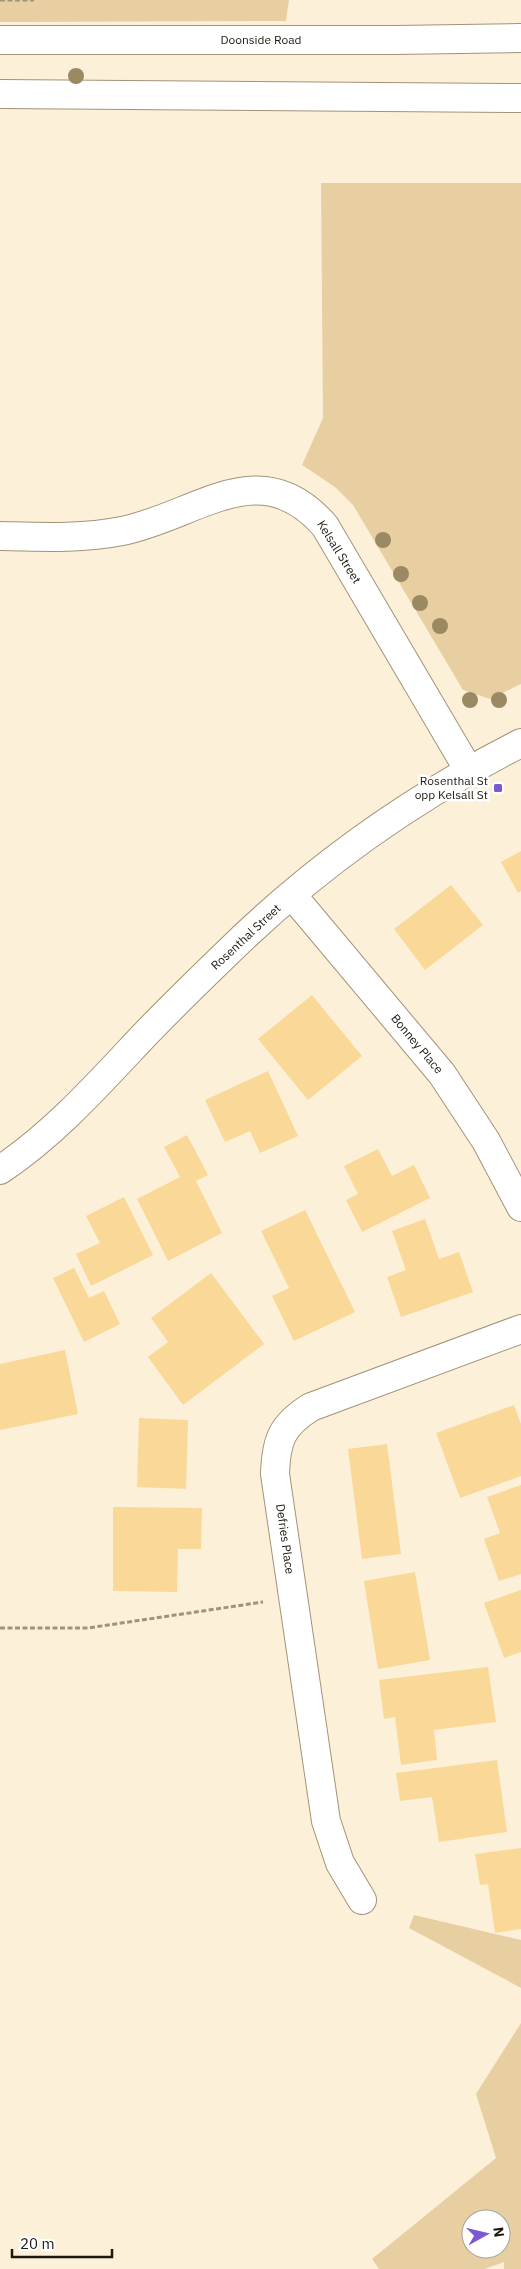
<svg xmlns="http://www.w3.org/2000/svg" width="521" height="2269" font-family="'IBM Plex Sans',sans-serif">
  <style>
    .green { fill: #e8cfa1; fill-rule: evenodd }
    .building { fill: #fad898 }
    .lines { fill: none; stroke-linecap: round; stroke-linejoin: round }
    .minor-casing { stroke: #a29379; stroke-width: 30 }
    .tertiary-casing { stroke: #a29379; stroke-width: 30 }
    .primary-casing { stroke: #a29379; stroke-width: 30 }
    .path { stroke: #9c9382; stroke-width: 3; stroke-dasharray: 5 2.5; stroke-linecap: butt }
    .minor { stroke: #fff; stroke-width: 28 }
    .tertiary { stroke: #fff; stroke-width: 28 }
    .primary { stroke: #fff; stroke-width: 28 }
    .tree { fill: #9a8962 }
    .poi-dot { fill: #7b59d3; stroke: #fff; stroke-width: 2 }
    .labels { text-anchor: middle; stroke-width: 5; stroke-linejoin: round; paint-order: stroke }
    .street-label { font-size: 12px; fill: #1d180e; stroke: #fff }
    .poi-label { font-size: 12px; fill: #1d180e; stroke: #fff; text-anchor: end }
  </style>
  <rect width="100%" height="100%" fill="#fcf0d9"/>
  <path class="green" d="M 0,0 L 289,0 L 286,21 L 26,22 L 0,22 Z
    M 321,183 L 521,183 L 521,684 L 490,699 L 463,690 L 353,505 L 335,487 L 302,465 L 323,418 Z
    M 414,1915 L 521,1940 L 521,1988 L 409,1928 Z
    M 521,2023 L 521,2269 L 504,2269 L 504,2262 L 485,2269 L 379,2269 L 372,2259 L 496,2158 L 476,2094 ZM 471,2219 L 501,2219 L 501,2249 L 471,2249 Z"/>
  <path class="building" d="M 521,851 L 521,891 L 518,893 L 501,862 Z
    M 451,885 L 483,925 L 425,970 L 394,929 Z
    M 312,995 L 362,1056 L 308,1100 L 258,1039 Z
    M 268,1071 L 298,1136 L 260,1153 L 250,1131 L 225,1142 L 205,1100 Z
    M 187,1135 L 208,1175 L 196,1181 L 222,1233 L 168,1261 L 137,1199 L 180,1177 L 164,1147 Z
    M 378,1149 L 392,1176 L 414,1165 L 430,1198 L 362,1232 L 346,1200 L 358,1194 L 344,1166 Z
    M 124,1197 L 153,1255 L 91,1286 L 76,1254 L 100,1243 L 86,1216 Z
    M 305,1210 L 355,1312 L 294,1341 L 272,1296 L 289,1288 L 261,1231 Z
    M 425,1219 L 439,1259 L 459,1252 L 473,1292 L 401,1317 L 387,1277 L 406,1270 L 392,1231 Z
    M 74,1268 L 89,1298 L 104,1291 L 120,1324 L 84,1342 L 53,1278 Z
    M 211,1273 L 264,1344 L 183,1405 L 148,1357 L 168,1342 L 151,1318 Z
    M 65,1350 L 78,1414 L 0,1430 L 0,1364 Z
    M 514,1405 L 521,1424 L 521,1476 L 460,1498 L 436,1433 Z
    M 139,1418 L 188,1420 L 186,1489 L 137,1487 Z
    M 387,1444 L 401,1554 L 362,1559 L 348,1449 Z
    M 521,1485 L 521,1574 L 499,1581 L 484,1539 L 500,1533 L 487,1497 Z
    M 113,1507 L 202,1508 L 201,1549 L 178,1549 L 177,1592 L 113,1591 Z
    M 415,1572 L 430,1660 L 378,1669 L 364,1581 Z
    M 521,1590 L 521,1652 L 504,1658 L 484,1603 Z
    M 488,1667 L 496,1722 L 434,1730 L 437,1760 L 401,1765 L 395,1717 L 384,1719 L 379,1680 Z
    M 497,1760 L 507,1832 L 439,1842 L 432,1797 L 400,1801 L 396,1773 Z
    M 521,1848 L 521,1929 L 495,1933 L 488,1884 L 480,1885 L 475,1854 Z"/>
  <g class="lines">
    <defs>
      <path id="minor" d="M 0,536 C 41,537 82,539 122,531 C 197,516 260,451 325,526 L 468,769
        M 292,895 L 442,1074 L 486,1141 L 521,1207
        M 362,1900 L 340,1863 L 326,1821 L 275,1474 C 276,1440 282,1425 311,1407 L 521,1329"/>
      <path id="tertiary" d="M 0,1170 C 52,1135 93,1090 136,1044 C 164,1014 194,985 224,956 C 311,870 412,798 521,743"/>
      <path id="primary" d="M 0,40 L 395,40 L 521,38
        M 0,94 L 521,98"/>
    </defs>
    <use href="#minor" class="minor-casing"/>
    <use href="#tertiary" class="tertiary-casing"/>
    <use href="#primary" class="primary-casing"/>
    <path class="path" d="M 0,0 L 34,0
      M 0,1628 L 88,1628 L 263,1602"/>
    <use href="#minor" class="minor"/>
    <use href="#tertiary" class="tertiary"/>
    <use href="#primary" class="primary"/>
  </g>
  <g class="tree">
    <circle cx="76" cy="76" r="8"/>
    <circle cx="383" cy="540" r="8"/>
    <circle cx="401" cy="574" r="8"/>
    <circle cx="420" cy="603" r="8"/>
    <circle cx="440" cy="626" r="8"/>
    <circle cx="470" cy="700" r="8"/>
    <circle cx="499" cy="700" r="8"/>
  </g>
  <rect class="poi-dot" x="493" y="783" width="10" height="10" rx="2.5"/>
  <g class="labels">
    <g class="street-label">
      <text x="261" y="44">Doonside Road</text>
      <text transform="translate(339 552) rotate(58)" y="4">Kelsall Street</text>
      <text transform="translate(246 937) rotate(-43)" y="4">Rosenthal Street</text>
      <text transform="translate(417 1044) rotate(50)" y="4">Bonney Place</text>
      <text transform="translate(285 1539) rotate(82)" y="4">Defries Place</text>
    </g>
    <g class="poi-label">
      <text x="488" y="785">Rosenthal St<tspan x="488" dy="14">opp Kelsall St</tspan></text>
    </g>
  </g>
  <g transform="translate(486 2234) rotate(82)"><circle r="24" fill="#ffffff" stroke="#a5a39f"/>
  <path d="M0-4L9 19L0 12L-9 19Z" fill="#7b59d3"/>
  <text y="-8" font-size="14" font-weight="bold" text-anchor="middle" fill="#1d180e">N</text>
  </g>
  <path d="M12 2249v8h100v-8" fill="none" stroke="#1d180e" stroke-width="2.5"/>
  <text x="20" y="2249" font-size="15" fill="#1d180e" stroke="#ffffff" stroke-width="4" paint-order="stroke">20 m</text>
</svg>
